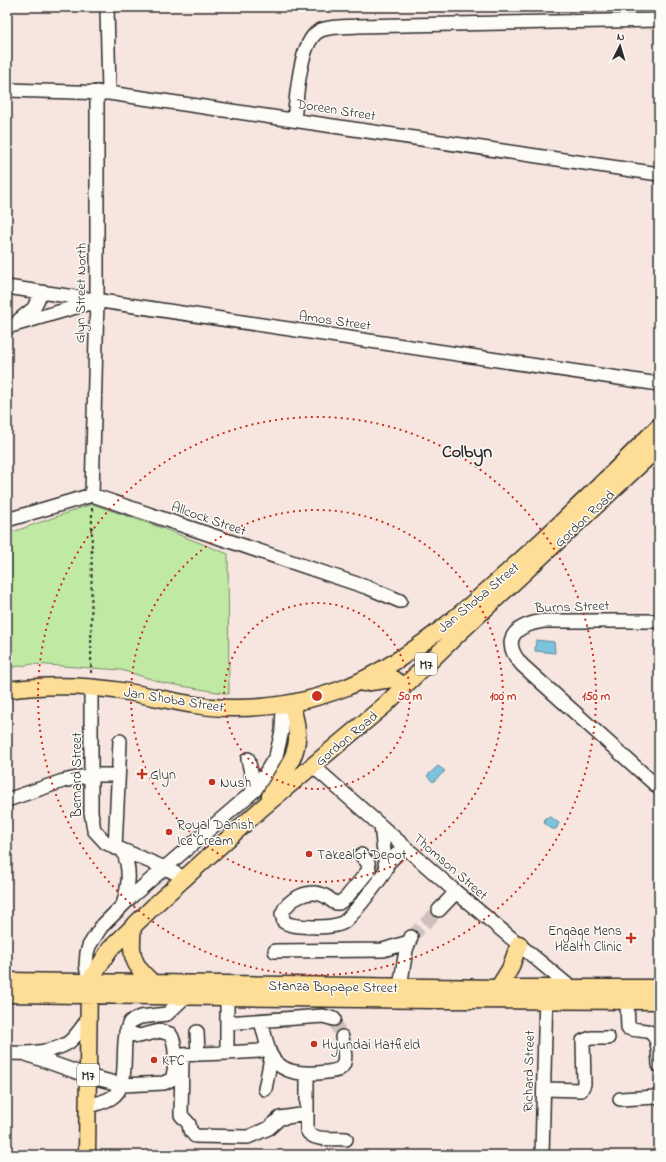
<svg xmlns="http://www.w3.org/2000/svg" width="666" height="1162" font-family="'Indie Flower',sans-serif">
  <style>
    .green { fill: #c0e9a4; stroke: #768a68 }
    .water { fill: #7cc4dd; stroke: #5c8796 }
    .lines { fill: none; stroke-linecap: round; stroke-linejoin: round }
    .minor-tunnel { stroke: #cec0bc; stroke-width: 13; stroke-dasharray: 13 6; stroke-linecap: butt }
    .minor-casing { stroke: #2b2b2b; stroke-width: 16 }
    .major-casing { stroke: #2b2b2b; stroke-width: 19 }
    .path { stroke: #2b2b2b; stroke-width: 2; stroke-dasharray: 3 3; stroke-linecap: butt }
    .minor { stroke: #fdfcf7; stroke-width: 13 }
    .major { stroke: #fedd96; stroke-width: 16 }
    .ring { fill: none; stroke: #c8321e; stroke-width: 2; stroke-dasharray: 2 4 }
    .poi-dot { fill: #c8321e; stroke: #fdfcf7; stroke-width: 1.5 }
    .labels { text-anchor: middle; stroke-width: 3; stroke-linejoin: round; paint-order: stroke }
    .shield { fill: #fdfcf7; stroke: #6a6a68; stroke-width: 1 }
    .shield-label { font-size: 13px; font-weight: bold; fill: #2b2b2b }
    .street-label { font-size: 14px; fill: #2b2b2b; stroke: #fdfcf7 }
    .poi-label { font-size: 14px; fill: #2b2b2b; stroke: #fdfcf7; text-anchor: start }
    .district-label { font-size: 18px; font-weight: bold; fill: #2b2b2b; stroke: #fdfcf7 }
    .centre { fill: #c8321e; stroke: #fdfcf7; stroke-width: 2 }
    .ring-label { font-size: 12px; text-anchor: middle; font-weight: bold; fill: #c8321e; stroke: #fdfcf7; stroke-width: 3; stroke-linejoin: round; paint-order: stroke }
  </style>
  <rect width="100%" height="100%" fill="#f7e5e0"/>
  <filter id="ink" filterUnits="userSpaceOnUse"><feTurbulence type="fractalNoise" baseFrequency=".025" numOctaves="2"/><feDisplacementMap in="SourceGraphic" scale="8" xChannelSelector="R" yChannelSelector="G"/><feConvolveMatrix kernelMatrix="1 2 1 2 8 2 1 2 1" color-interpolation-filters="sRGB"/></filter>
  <g filter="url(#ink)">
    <path class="green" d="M 92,504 L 162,528 L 228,554 L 229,694 L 164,683 L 121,670 L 33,664 L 7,668 L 7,534 Z"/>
    <path class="water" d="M 536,640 L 554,642 L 555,653 L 535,651 Z
      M 438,766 L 445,771 L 433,782 L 427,776 Z
      M 550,817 L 559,823 L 556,829 L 552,829 L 544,823 L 545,818 Z"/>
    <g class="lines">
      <path class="minor-tunnel" d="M 411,937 L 439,910
        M 334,1019 L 342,1037"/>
      <defs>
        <path id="minor" d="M 107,7 L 109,93
          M 7,90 L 109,93 L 659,174
          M 294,119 C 297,98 299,39 321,30 C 332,26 346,27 357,26 L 659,20
          M 7,287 L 659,384
          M 19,320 L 34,308 L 41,292
          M 7,327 L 93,302
          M 92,495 L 97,300 L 97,92
          M 7,520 L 92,495 L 369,588 L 400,601
          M 659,621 L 544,621 C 516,625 499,639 522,665 L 659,788
          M 91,686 L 91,812 L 94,830 L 106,843 L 165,868 L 185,878
          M 248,759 L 255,790
          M 313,766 L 456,892 L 570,987
          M 7,800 L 63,781 L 91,775 L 118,775
          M 115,848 L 120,741
          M 123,851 C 131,870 129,885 123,905
          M 361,855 L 368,863 L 369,870 L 346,898 L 339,903 L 336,903 C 331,902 330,898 325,896 C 310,888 288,898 282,914 L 284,922 C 294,928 334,929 344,922 C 352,916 382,878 386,869 L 381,826
          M 386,865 L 404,847
          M 439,910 L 456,892
          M 275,951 L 383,950 L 409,942
          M 89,982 L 86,965 L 87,953 L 89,946 L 101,927 L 132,896 L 255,790 L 276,756 L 282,731 L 283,705
          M 400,987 L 406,950 L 411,937
          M 227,998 L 227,1053 L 259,1051 L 268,1048 L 261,1021
          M 627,1001 L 628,1028 C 634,1030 640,1030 647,1031 C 660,1035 658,1054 659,1065
          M 227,1023 L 323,1016 L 334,1019
          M 197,1032 L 198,1054 L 227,1053
          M 268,1048 C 276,1075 304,1075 327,1072 C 333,1071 340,1071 343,1065 C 347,1058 343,1045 342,1037
          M 12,1053 C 29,1054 53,1052 68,1043 C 76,1037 82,1027 88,1019
          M 26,1054 L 88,1076 L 123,1085 L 164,1083 L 172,1079 C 176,1068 177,1043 170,1034 L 160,1031 L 139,1036 L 126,1032
          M 198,1054 L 183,1055 L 182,1059 L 181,1115 L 189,1124 L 190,1130 L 195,1136 L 248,1137 L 269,1128 L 280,1118 L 307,1114
          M 307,1075 L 307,1130 C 312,1142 335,1138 346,1139
          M 265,1089 L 271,1058
          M 544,1089 L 581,1090 L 584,1084 L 583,1041 L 591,1038 L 608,1038
          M 620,1099 L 657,1097 L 659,1095
          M 87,1107 C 95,1104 104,1102 111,1098 C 133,1085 118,1044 130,1022 L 140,1017 L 167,1014 L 185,997
          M 542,1155 L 546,991"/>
        <path id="major" d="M 363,683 L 393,679 L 404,686
          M 7,690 C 48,684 87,685 128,692 C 163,698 199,709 236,708 C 274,708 311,701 347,687 C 408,661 464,612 512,568 C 563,522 612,474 659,426
          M 270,796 C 292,759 306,748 291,704
          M 133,926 C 130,953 131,964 152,982
          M 7,981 L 498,988 L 659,988
          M 498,988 L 510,969 L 519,944
          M 7,994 L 432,1000 L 659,1001
          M 87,1155 L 89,982 L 110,949 L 156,904 L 262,808 L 385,705 L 456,636 L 659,447"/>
      </defs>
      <use href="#minor" class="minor-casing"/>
      <use href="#major" class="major-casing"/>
      <path class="path" d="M 91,673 L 92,508"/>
      <use href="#minor" class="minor"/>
      <use href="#major" class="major"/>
    </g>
  </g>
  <g class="ring">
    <circle cx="317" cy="696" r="93"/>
    <circle cx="317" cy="696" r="186"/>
    <circle cx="317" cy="696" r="279"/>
  </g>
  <g class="poi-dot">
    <path d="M140 768h4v4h4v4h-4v4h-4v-4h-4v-4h4z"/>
    <circle cx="212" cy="782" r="4"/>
    <circle cx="169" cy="832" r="4"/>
    <circle cx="309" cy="854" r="4"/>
    <path d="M629 932h4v4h4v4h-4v4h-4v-4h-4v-4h4z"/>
    <circle cx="314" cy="1044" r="4"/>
    <circle cx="154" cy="1060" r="4"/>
  </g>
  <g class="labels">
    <g class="shield">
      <rect x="415" y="653" width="22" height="22" rx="3"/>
      <rect x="77" y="1064" width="22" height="22" rx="3"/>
    </g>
    <g class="shield-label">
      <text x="426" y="669">M7</text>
      <text x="88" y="1080">M7</text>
    </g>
    <g class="street-label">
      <text transform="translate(336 109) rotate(9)" y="5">Doreen Street</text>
      <text transform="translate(80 293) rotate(-89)" y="5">Glyn Street North</text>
      <text transform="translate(335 320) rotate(8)" y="5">Amos Street</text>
      <text transform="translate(209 518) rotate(19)" y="5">Allcock Street</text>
      <text transform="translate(584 518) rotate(-43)" y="5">Gordon Road</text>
      <text transform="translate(478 597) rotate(-40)" y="5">Jan Shoba Street</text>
      <text transform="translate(572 606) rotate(-2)" y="5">Burns Street</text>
      <text transform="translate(174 699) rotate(9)" y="5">Jan Shoba Street</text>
      <text transform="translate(346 738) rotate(-40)" y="5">Gordon Road</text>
      <text transform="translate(76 775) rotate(-90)" y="5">Bernard Street</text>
      <text transform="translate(451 866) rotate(41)" y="5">Thomson Street</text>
      <text transform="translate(333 986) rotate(1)" y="5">Stanza Bopape Street</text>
      <text transform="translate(528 1071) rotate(-89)" y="5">Richard Street</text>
    </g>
    <g class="poi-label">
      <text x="150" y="779">Glyn</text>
      <text x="220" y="787">Nush</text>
      <text x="177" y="829">Royal Danish<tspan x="177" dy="16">Ice Cream</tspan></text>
      <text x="317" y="859">Takealot Depot</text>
      <text x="622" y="935" text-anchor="end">Engage Mens<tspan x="622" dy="16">Health Clinic</tspan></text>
      <text x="322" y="1049">Hyundai Hatfield</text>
      <text x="162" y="1065">KFC</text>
    </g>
    <g class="district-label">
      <text x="467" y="457">Colbyn</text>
    </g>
  </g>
  <circle cx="317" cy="696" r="6" class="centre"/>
  <g class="ring-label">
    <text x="410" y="700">50 m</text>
    <text x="503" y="700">100 m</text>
    <text x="596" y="700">150 m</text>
  </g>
  <rect width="666" height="1162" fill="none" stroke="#fdfcf7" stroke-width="24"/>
  <rect x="12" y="12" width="642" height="1138" fill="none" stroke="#2b2b2b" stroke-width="1.5" filter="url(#ink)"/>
  <g transform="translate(620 46) rotate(5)" stroke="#fdfcf7" stroke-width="3" paint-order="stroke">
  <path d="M0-3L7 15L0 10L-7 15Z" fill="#2b2b2b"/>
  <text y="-6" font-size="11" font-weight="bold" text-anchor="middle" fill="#2b2b2b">N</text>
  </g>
</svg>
